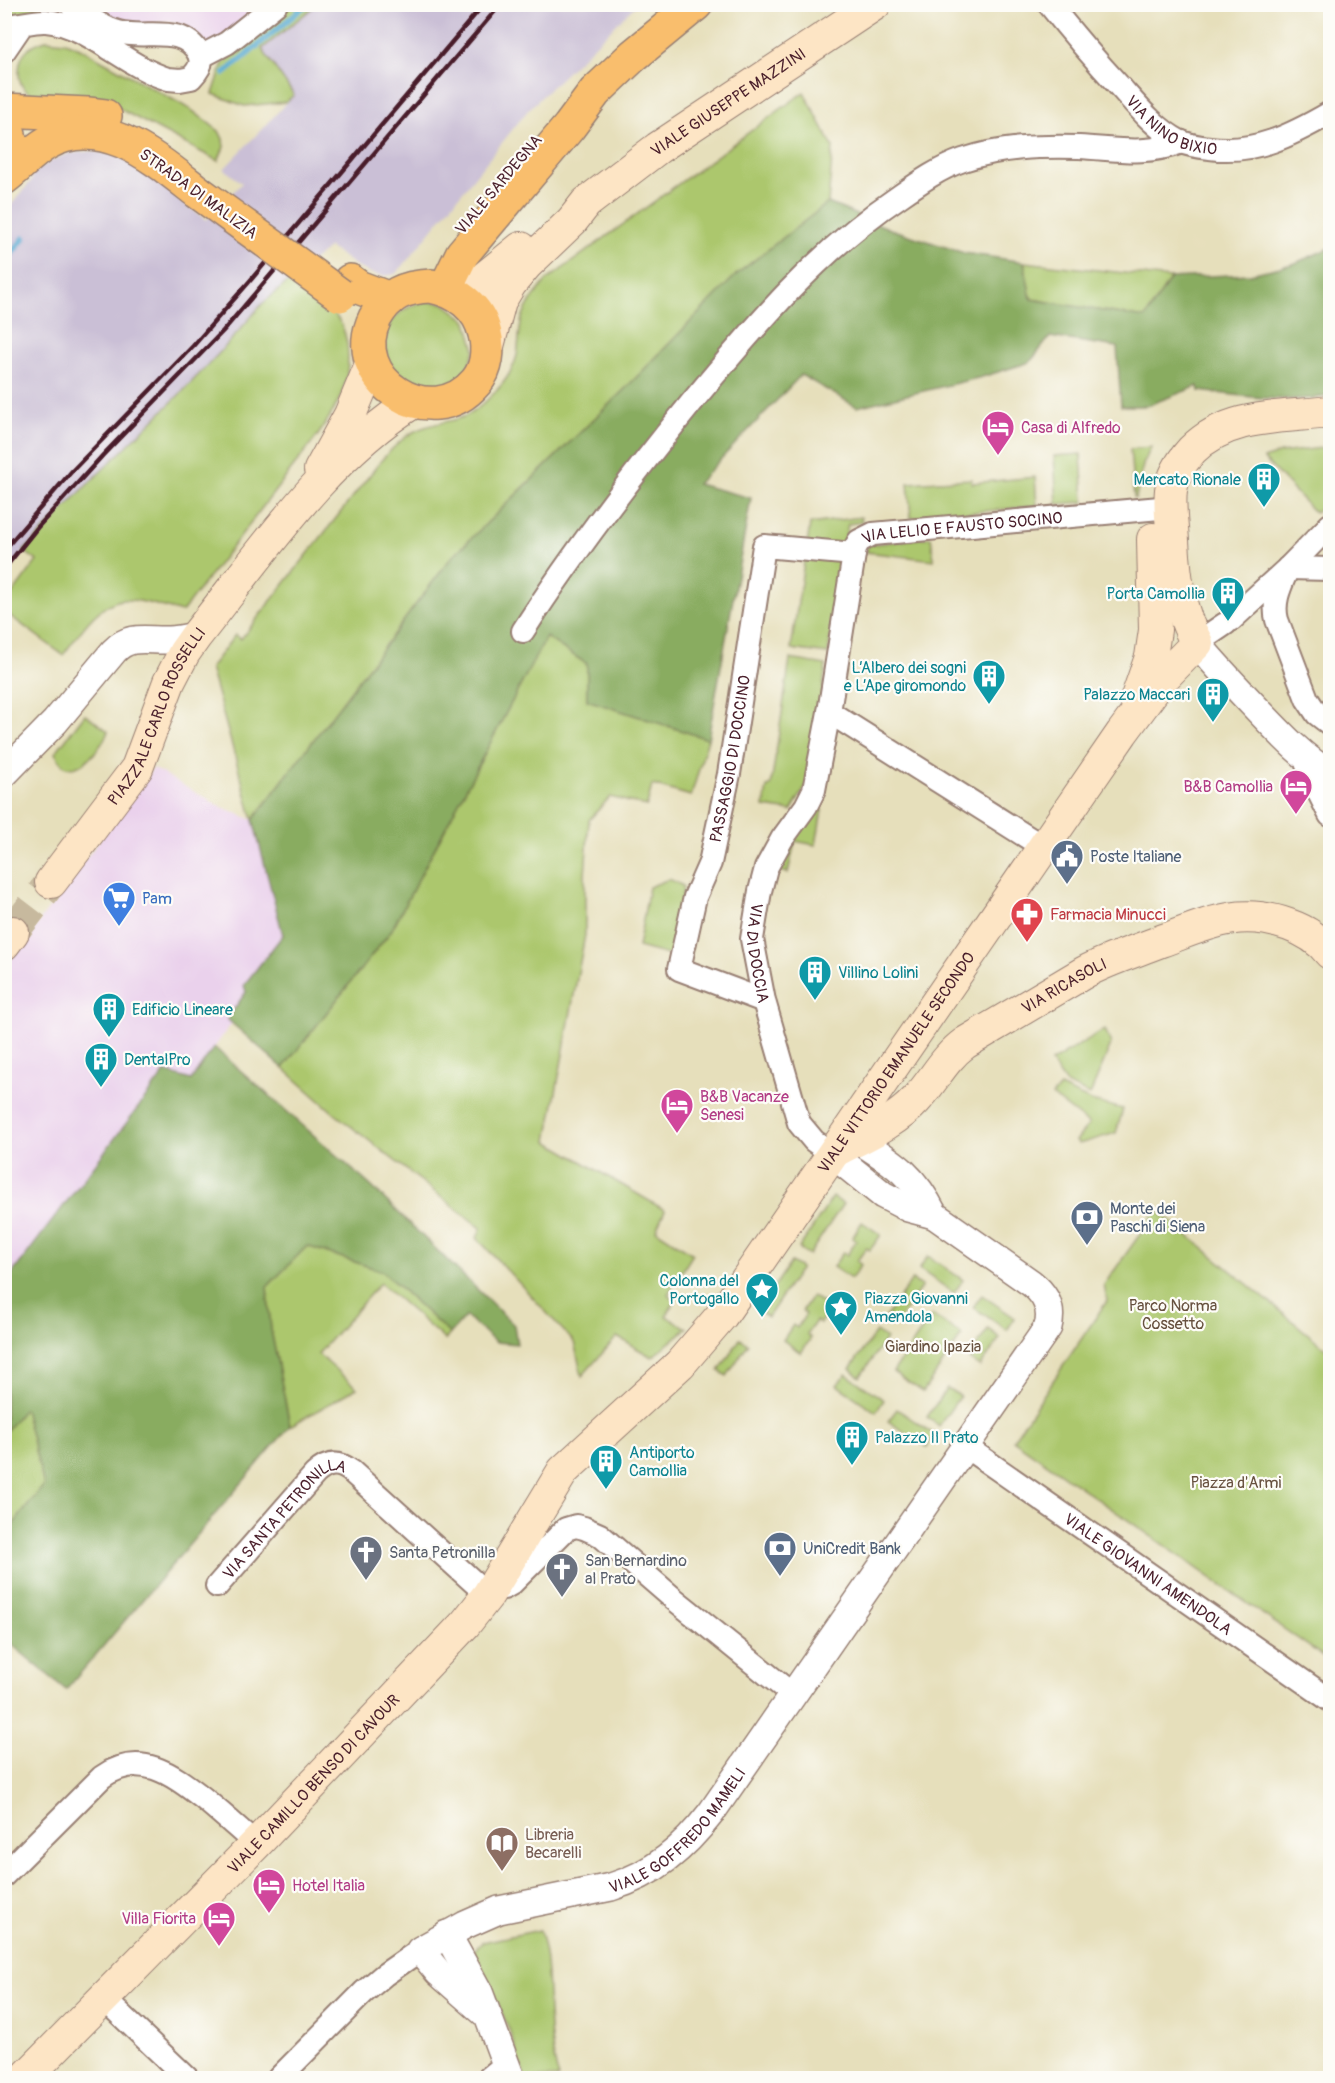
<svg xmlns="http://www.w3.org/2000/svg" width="1335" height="2083" viewBox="0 0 1335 2083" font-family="Pangolin,sans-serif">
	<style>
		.built { fill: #ead1ec }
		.industrial { fill: #cabfd6 }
		.green { fill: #acc76d; stroke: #7b734c; stroke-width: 1.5 }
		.forest { fill: #89ac60; stroke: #6a6646; stroke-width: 1.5 }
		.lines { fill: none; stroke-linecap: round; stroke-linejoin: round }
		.stream { stroke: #55a9d1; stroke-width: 6 }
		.secondary-tunnel { stroke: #c7b99e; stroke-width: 32; stroke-dasharray: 32 16; stroke-linecap: butt }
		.minor-casing { stroke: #987f73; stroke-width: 26 }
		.tertiary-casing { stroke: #987f73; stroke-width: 30 }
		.secondary-casing { stroke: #987f73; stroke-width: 34 }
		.primary-casing { stroke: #987f73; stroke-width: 36 }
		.minor { stroke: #fff; stroke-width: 22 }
		.tertiary { stroke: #fff; stroke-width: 27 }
		.secondary { stroke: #fde5c5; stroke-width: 32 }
		.primary { stroke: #f9be6d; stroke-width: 33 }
		.rail { stroke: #4a1f2b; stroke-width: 4.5 }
		.primary-bridge-casing { stroke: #987f73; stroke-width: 36; stroke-linecap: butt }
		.primary-bridge { stroke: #f9be6d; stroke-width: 33 }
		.labels { text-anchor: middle; stroke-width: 4.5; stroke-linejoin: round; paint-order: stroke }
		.street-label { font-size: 16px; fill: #4a1f2b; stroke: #fdfcf7 }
		.hotel-label { font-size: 16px; fill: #b23c85; stroke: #fdfcf7; text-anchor: start }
		.culture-label { font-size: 16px; fill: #0d838f; stroke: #fdfcf7; text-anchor: start }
		.service-label { font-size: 16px; fill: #4e5e75; stroke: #fdfcf7; text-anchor: start }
		.shop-label { font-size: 16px; fill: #366cbe; stroke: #fdfcf7; text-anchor: start }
		.health-label { font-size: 16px; fill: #be3a42; stroke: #fdfcf7; text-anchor: start }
		.park-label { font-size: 16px; fill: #67513f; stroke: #fdfcf7 }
		.worship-label { font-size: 16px; fill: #5b616d; stroke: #fdfcf7; text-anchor: start }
		.education-label { font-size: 16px; fill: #785e54; stroke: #fdfcf7; text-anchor: start }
	</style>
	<rect width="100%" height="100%" fill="#fdfcf7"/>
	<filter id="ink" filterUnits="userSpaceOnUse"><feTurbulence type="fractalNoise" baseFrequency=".0167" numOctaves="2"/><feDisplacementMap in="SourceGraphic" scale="12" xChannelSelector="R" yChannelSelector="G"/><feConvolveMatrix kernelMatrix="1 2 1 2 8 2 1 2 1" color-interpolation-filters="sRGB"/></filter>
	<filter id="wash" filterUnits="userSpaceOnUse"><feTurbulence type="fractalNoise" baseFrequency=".008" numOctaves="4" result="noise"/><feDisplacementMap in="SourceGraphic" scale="24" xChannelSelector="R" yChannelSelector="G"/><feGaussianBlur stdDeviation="1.35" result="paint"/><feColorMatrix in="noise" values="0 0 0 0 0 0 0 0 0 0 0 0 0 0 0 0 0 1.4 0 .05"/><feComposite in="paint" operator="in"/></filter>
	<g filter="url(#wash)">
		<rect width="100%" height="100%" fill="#e6dfbb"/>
		<g class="built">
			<path d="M97,5H292L223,63L181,25L168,21L144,25L117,21L105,16Z"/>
			<path d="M153,768L219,806L253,820L284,935L244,984L246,992L227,1018L232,1023L191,1080L165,1073L5,1283L4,969Z"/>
		</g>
		<path class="industrial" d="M316,5H636L529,109L403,266L395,274L384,276L373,274L359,268L329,247L262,304L224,348L183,391L88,484L24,551L5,578V207L12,204L32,180V174L51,161L70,153L94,151L117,155L141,168L206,220L242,183L224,169L294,95L261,49Z"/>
		<g class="green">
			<path d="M5,5H58L63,8L62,10L45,9L12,17H5Z"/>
			<path d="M292,5H316L262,49L294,95L286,102L244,106L213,94L223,63Z"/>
			<path d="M46,40L65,42L78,47L190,109L219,131L223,139L224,147L218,161L97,97C71,93 10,113 20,63C23,49 33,44 46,40Z"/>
			<path d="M804,92L833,147L828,203L738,273L628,386L451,558L253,820L210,668L235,635L241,639L384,457C396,445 408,432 425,427C456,417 464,424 490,397C502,386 513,371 517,355C519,343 519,330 522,318C527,304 538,291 547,280Z"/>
			<path d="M1024,262L1171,278L1145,318L1031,299Z"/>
			<path d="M289,281L334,314C342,322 345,332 347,343C352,382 339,404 318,435L182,612C166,608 137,598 121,600C96,605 78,636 63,655L5,612V604L37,561L24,551L88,484L183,391L224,348L262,304Z"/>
			<path d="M427,301L443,303L467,321L475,350L463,379L420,392L387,365C387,356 383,344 385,336C389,315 409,305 427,301Z"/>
			<path d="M1151,447L1143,465L1136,498H1134L1130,449Z"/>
			<path d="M1330,447V501L1315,513L1264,459L1280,453Z"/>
			<path d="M1081,454L1084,502L1057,504L1054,456Z"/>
			<path d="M1035,477L1037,506L911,518L908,483L971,479L972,483Z"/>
			<path d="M861,517L862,522L848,524L844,547L807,545L810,524Z"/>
			<path d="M931,537L934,560L866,552L868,545Z"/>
			<path d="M805,555L842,558L828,654L791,649Z"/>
			<path d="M546,637L587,664V700L708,739L691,796L652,785L647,806L610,797L589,820L585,875V935L547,1141L665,1210L656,1230L693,1254L668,1294L676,1300L666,1316L687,1328L652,1357L617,1337L582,1376L574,1342L477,1238L481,1228L335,1114L283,1068L391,931Z"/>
			<path d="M790,659L826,665L809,782L791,811L764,807L767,787L771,786Z"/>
			<path d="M85,714L108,731C104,744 80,777 63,765C60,762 57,756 55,753Z"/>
			<path d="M813,809L822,810L816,845L795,841L788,873L774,869Z"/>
			<path d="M669,879L683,886L678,953L675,957L638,947L649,887Z"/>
			<path d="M1105,1029L1111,1044L1090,1095L1066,1084L1051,1062Z"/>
			<path d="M1060,1087L1091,1101L1123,1109L1116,1133L1079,1144L1076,1141L1089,1124L1052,1096Z"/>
			<path d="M833,1197L843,1204L809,1255L799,1248Z"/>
			<path d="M1157,1210L1330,1352V1661L1013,1440L1107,1301L1104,1285Z"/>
			<path d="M862,1222L881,1235L870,1250L866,1248L857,1261L861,1265L851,1279L833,1267L843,1252L847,1255L856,1241L852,1238Z"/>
			<path d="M307,1246L382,1271L450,1334L445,1340L380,1283L318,1354L357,1388L290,1426L271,1330L267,1287Z"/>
			<path d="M928,1256L963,1280L954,1293L919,1269Z"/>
			<path d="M791,1262L801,1268L768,1317L758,1310Z"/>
			<path d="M912,1280L922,1286L896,1324L886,1317Z"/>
			<path d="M982,1295L1015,1318L1007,1330L973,1307Z"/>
			<path d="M812,1296L831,1308L820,1323L816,1321L807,1334L811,1338L801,1353L783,1340L793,1325L797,1328L806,1314L802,1311Z"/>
			<path d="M932,1315L962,1335L923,1392L893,1372Z"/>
			<path d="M988,1329L1000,1338L980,1367L968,1358Z"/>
			<path d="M876,1332L886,1339L860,1377L850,1369Z"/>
			<path d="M740,1339L748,1344L727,1376L719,1371Z"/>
			<path d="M846,1374L884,1400L876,1412L837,1385Z"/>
			<path d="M947,1388L960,1396L939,1426L927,1417Z"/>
			<path d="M24,1408L44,1485L5,1535V1432Z"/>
			<path d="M897,1409L935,1435L927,1447L888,1421Z"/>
			<path d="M540,1930C542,1940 545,1951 546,1962C550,2002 547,2040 559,2078H525L509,2029L474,1950L483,1942Z"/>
		</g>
		<g class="forest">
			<path d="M828,203L890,229L964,253L1024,262L1031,299L1145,318L1171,278L1250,274L1293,264L1330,248V396C1287,403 1242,396 1199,391L1198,386L1146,406H1121L1117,347L1050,337L1030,362L982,377L857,407L801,375L697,484L751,498L708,739L587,700V664L546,637L391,931L283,1068L227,1019L246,992L244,985L283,935L253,820L451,558L628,386L738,273Z"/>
			<path d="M214,1047L371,1186L514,1325L517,1344L495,1342L466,1316L450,1334L382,1271L307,1246L267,1287L271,1330L290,1426L66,1690L5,1639V1535L44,1485L24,1409L5,1432V1283L165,1072L191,1080Z"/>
		</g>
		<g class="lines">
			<g class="stream">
				<path d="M225,73L307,4"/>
				<path d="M4,263L24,238"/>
			</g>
		</g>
	</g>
	<g filter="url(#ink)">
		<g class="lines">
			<path class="secondary-tunnel" d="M13,932L51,882"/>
			<defs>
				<g id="minor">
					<path id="s1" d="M1049,4C1072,33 1096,61 1121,88C1138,107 1156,129 1179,141C1188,145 1200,147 1210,148C1255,154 1292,135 1330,113"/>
					<path d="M4,26C18,26 34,20 46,21C87,24 128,68 168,79L180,80L191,78C198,71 204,63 199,54C183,23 144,40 118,32C101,27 85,15 70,4"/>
					<path d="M4,51L21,26"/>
					<path d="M200,57L227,43L276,4"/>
					<path d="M1288,568C1281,585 1272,601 1277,620L1307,699L1317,714L1330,724"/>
					<path d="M1288,568L1330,569"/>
					<path d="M1231,620L1288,568L1330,525"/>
					<path d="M523,631C574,551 632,476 692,402C755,326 818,251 900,196C920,182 940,168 963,160C1001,147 1039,146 1079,147C1118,149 1144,156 1182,142"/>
					<path d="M1197,643L1225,624"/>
					<path id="s2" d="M829,712L814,790L806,806L782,839L766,868L760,891L752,939L764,1001L799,1123L814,1141L831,1153"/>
					<path d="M1304,756L1311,777L1330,815"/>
					<path id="s3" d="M1043,847L829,712L855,548L859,541L873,534L1171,507"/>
					<path id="s4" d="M764,1001L679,969L695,897L710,863L729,774L764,546L854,554"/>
					<path id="s5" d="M966,1447L1330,1700"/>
					<path id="s6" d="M217,1586L315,1474C327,1463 338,1461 351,1471L488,1595"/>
					<path d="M494,1586L504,1588L511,1584L566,1529L576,1526L584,1528L600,1535L674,1599L793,1695"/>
					<path d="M4,1875L102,1777C140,1750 172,1774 203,1798C221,1813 239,1829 256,1844"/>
					<path d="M104,1999L187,2078"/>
					<path d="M4,2071H5"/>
					<path d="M279,2078L364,1992L384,1975L420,1950"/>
					<path d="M489,2078L506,2064"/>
				</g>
				<g id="tertiary">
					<path d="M1197,643C1216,666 1236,687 1257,709C1280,733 1302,757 1330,774"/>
					<path d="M4,774L55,722L114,651C130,634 147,641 168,640C178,640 187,638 196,636"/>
					<path d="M846,1132C887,1159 911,1169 934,1215"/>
					<path d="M447,1934L479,1992L511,2078"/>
					<path id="s7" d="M488,2016L438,1972L420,1950L465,1925L499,1910L611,1887C654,1874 684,1848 711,1813L1048,1327C1053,1308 1045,1294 1031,1283L934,1215L908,1208L883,1195L831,1153"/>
				</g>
				<g id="secondary">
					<path d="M461,297L521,248"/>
					<path id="s8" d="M488,346L500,301L511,283L526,265L572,221L586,203L658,148L875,4"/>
					<path d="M320,470L350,415L372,362"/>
					<path d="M1136,700L1151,657L1155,630L1153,539"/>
					<path id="s9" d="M51,882L137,768L169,682L184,653L196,636C261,554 325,457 415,401"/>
					<path d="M4,944L13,932"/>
					<path id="s10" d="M837,1150C864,1136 896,1122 916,1100C933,1082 944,1058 965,1043L1085,972C1109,959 1136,951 1161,941C1208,924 1239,907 1289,925C1306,931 1319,939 1330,953"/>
					<path id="s11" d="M25,2078L256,1844L465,1624L488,1595L563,1471L680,1364L722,1315L1122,733L1162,679L1197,643C1179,612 1175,576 1173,541C1172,524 1169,507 1171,490C1173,475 1182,461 1192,450C1229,413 1282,418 1330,412"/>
				</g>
				<g id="primary">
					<path d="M4,110L88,114L105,116"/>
					<path d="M4,122C13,137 12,157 4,172"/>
					<path d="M4,178C19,167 31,152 47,143C102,111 158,161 198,192"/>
					<path d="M350,281L358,287L390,299"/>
					<path d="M431,286C457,291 479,307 485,334C489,350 487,369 476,382C431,435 345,380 375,318C388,294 404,287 431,286Z"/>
					<path d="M445,289L462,254L569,127L595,92L633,56L696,4"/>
				</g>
			</defs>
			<use href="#minor" class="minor-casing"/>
			<use href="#tertiary" class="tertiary-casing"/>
			<use href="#secondary" class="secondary-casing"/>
			<use href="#primary" class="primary-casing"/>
			<use href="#minor" class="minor"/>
			<use href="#tertiary" class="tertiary"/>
			<use href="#secondary" class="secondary"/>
			<use href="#primary" class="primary"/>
			<g class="rail">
				<path d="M4,550L72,471L193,346L249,282L484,4"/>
				<path d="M4,569L37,528L103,455L223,331L501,4"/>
			</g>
			<defs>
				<path id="primary-bridge" d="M198,192L340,295"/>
			</defs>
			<use href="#primary-bridge" class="primary-bridge-casing"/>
			<use href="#primary-bridge" class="primary-bridge"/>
		</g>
	</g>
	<defs>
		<symbol id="hotel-pin" viewBox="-11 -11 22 30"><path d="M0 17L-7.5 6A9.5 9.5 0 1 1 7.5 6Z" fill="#d1479c" stroke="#fdfcf7"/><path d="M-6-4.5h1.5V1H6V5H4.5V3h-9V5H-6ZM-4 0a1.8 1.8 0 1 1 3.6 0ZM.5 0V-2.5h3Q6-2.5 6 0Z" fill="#fff"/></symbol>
		<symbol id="building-pin" viewBox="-11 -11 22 30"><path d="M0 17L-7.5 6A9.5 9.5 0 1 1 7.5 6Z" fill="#0f9aa8" stroke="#fdfcf7"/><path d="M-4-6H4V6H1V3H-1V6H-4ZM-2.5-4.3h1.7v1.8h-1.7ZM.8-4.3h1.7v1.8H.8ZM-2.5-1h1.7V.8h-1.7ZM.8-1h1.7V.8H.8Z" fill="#fff"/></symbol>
		<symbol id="civic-pin" viewBox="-11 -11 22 30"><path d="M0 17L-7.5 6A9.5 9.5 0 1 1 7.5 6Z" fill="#5c6f8a" stroke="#fdfcf7"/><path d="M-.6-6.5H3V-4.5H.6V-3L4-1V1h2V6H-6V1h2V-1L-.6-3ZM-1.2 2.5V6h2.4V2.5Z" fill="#fff"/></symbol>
		<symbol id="supermarket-pin" viewBox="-11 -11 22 30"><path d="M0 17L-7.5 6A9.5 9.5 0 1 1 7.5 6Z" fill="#3f7fe0" stroke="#fdfcf7"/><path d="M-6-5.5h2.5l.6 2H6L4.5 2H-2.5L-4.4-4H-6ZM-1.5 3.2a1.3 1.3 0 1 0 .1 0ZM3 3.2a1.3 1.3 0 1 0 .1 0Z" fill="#fff"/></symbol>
		<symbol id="pharmacy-pin" viewBox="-11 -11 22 30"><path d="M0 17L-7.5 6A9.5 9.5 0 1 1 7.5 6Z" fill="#e0444e" stroke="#fdfcf7"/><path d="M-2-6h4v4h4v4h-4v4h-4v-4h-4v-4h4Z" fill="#fff"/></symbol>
		<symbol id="bank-pin" viewBox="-11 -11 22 30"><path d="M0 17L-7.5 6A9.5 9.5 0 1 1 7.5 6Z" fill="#5c6f8a" stroke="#fdfcf7"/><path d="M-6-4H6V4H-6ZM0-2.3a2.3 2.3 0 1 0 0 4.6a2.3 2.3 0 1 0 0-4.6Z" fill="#fff"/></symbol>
		<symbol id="sight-pin" viewBox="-11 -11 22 30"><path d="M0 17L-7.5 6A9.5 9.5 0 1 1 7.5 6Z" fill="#0f9aa8" stroke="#fdfcf7"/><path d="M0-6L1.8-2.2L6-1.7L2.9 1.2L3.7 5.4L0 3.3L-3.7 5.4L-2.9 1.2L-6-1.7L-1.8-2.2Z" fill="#fff"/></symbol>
		<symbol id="church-pin" viewBox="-11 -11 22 30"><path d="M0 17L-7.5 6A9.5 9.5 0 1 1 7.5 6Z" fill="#6b7280" stroke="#fdfcf7"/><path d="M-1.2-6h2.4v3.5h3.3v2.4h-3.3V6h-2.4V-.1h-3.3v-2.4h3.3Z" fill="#fff"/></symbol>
		<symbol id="library-pin" viewBox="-11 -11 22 30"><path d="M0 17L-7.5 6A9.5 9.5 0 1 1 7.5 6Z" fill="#8d6e63" stroke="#fdfcf7"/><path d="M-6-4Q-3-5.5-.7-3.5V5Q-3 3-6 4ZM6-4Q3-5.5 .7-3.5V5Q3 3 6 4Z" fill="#fff"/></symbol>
	</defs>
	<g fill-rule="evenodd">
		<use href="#hotel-pin" x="979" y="408" width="38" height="52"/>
		<use href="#building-pin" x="1245" y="460" width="38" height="52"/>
		<use href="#building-pin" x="1209" y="574" width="38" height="52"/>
		<use href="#building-pin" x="970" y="657" width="38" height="52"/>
		<use href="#building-pin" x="1194" y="675" width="38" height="52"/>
		<use href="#hotel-pin" x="1277" y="767" width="38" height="52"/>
		<use href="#civic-pin" x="1048" y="837" width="38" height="52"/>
		<use href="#supermarket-pin" x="100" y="879" width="38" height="52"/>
		<use href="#pharmacy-pin" x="1008" y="895" width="38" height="52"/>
		<use href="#building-pin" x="796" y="953" width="38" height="52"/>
		<use href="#building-pin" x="90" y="990" width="38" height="52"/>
		<use href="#building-pin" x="82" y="1040" width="38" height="52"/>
		<use href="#hotel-pin" x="658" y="1086" width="38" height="52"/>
		<use href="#bank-pin" x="1068" y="1198" width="38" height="52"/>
		<use href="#sight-pin" x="743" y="1270" width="38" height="52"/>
		<use href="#sight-pin" x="822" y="1288" width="38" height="52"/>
		<use href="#building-pin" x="833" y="1418" width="38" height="52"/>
		<use href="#building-pin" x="587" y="1442" width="38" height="52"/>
		<use href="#bank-pin" x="761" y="1529" width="38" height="52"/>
		<use href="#church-pin" x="347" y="1533" width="38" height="52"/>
		<use href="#church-pin" x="543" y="1550" width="38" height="52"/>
		<use href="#library-pin" x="483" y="1824" width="38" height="52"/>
		<use href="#hotel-pin" x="250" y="1866" width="38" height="52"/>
		<use href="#hotel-pin" x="200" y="1899" width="38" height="52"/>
	</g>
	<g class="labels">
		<g class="street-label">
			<text dy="6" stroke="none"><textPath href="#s8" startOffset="352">VIALE GIUSEPPE MAZZINI</textPath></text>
			<text dy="6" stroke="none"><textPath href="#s1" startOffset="176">VIA NINO BIXIO</textPath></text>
			<text transform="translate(498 184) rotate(-50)" y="6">VIALE SARDEGNA</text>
			<text transform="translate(199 193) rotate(36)" y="6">STRADA DI MALIZIA</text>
			<text dy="6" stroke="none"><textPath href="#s3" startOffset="532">VIA LELIO E FAUSTO SOCINO</textPath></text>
			<text dy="6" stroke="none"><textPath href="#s9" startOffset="198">PIAZZALE CARLO ROSSELLI</textPath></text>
			<text dy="6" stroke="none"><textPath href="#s4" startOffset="308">PASSAGGIO DI DOCCINO</textPath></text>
			<text dy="6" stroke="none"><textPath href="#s2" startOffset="258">VIA DI DOCCIA</textPath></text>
			<text dy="6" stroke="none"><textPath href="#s10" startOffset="284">VIA RICASOLI</textPath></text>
			<text dy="6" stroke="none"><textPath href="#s11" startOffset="1344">VIALE VITTORIO EMANUELE SECONDO</textPath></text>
			<text dy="6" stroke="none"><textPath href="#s6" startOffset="98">VIA SANTA PETRONILLA</textPath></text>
			<text dy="6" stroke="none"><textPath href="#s5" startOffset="222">VIALE GIOVANNI AMENDOLA</textPath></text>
			<text dy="6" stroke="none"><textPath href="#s11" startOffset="412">VIALE CAMILLO BENSO DI CAVOUR</textPath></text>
			<text dy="6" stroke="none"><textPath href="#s7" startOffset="387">VIALE GOFFREDO MAMELI</textPath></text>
		</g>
		<g class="hotel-label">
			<text x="1021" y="433">Casa di Alfredo</text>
			<text x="1273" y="792" text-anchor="end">B&amp;B Camollia</text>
			<text x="700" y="1102">B&amp;B Vacanze<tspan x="700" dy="18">Senesi</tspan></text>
			<text x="292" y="1891">Hotel Italia</text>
			<text x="196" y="1924" text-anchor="end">Villa Fiorita</text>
		</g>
		<g class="culture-label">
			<text x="1241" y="485" text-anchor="end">Mercato Rionale</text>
			<text x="1205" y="599" text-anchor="end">Porta Camollia</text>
			<text x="966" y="673" text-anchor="end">L’Albero dei sogni<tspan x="966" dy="18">e L’Ape giromondo</tspan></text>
			<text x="1190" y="700" text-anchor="end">Palazzo Maccari</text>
			<text x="838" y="978">Villino Lolini</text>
			<text x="132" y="1015">Edificio Lineare</text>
			<text x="124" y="1065">DentalPro</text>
			<text x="739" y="1286" text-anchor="end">Colonna del<tspan x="739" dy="18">Portogallo</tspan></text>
			<text x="864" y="1304">Piazza Giovanni<tspan x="864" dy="18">Amendola</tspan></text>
			<text x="875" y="1443">Palazzo Il Prato</text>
			<text x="629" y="1458">Antiporto<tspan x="629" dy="18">Camollia</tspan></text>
		</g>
		<g class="service-label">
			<text x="1090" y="862">Poste Italiane</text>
			<text x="1110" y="1214">Monte dei<tspan x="1110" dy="18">Paschi di Siena</tspan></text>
			<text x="803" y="1554">UniCredit Bank</text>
		</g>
		<g class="shop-label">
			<text x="142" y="904">Pam</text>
		</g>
		<g class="health-label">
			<text x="1050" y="920">Farmacia Minucci</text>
		</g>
		<g class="park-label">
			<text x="1173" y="1311">Parco Norma<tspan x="1173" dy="18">Cossetto</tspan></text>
			<text x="933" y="1352">Giardino Ipazia</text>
			<text x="1236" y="1488">Piazza d'Armi</text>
		</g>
		<g class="worship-label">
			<text x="389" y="1558">Santa Petronilla</text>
			<text x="585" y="1566">San Bernardino<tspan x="585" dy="18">al Prato</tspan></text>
		</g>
		<g class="education-label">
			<text x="525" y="1840">Libreria<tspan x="525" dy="18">Becarelli</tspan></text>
		</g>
	</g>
	<rect width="1335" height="2083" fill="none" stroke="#fdfcf7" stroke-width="24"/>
</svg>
